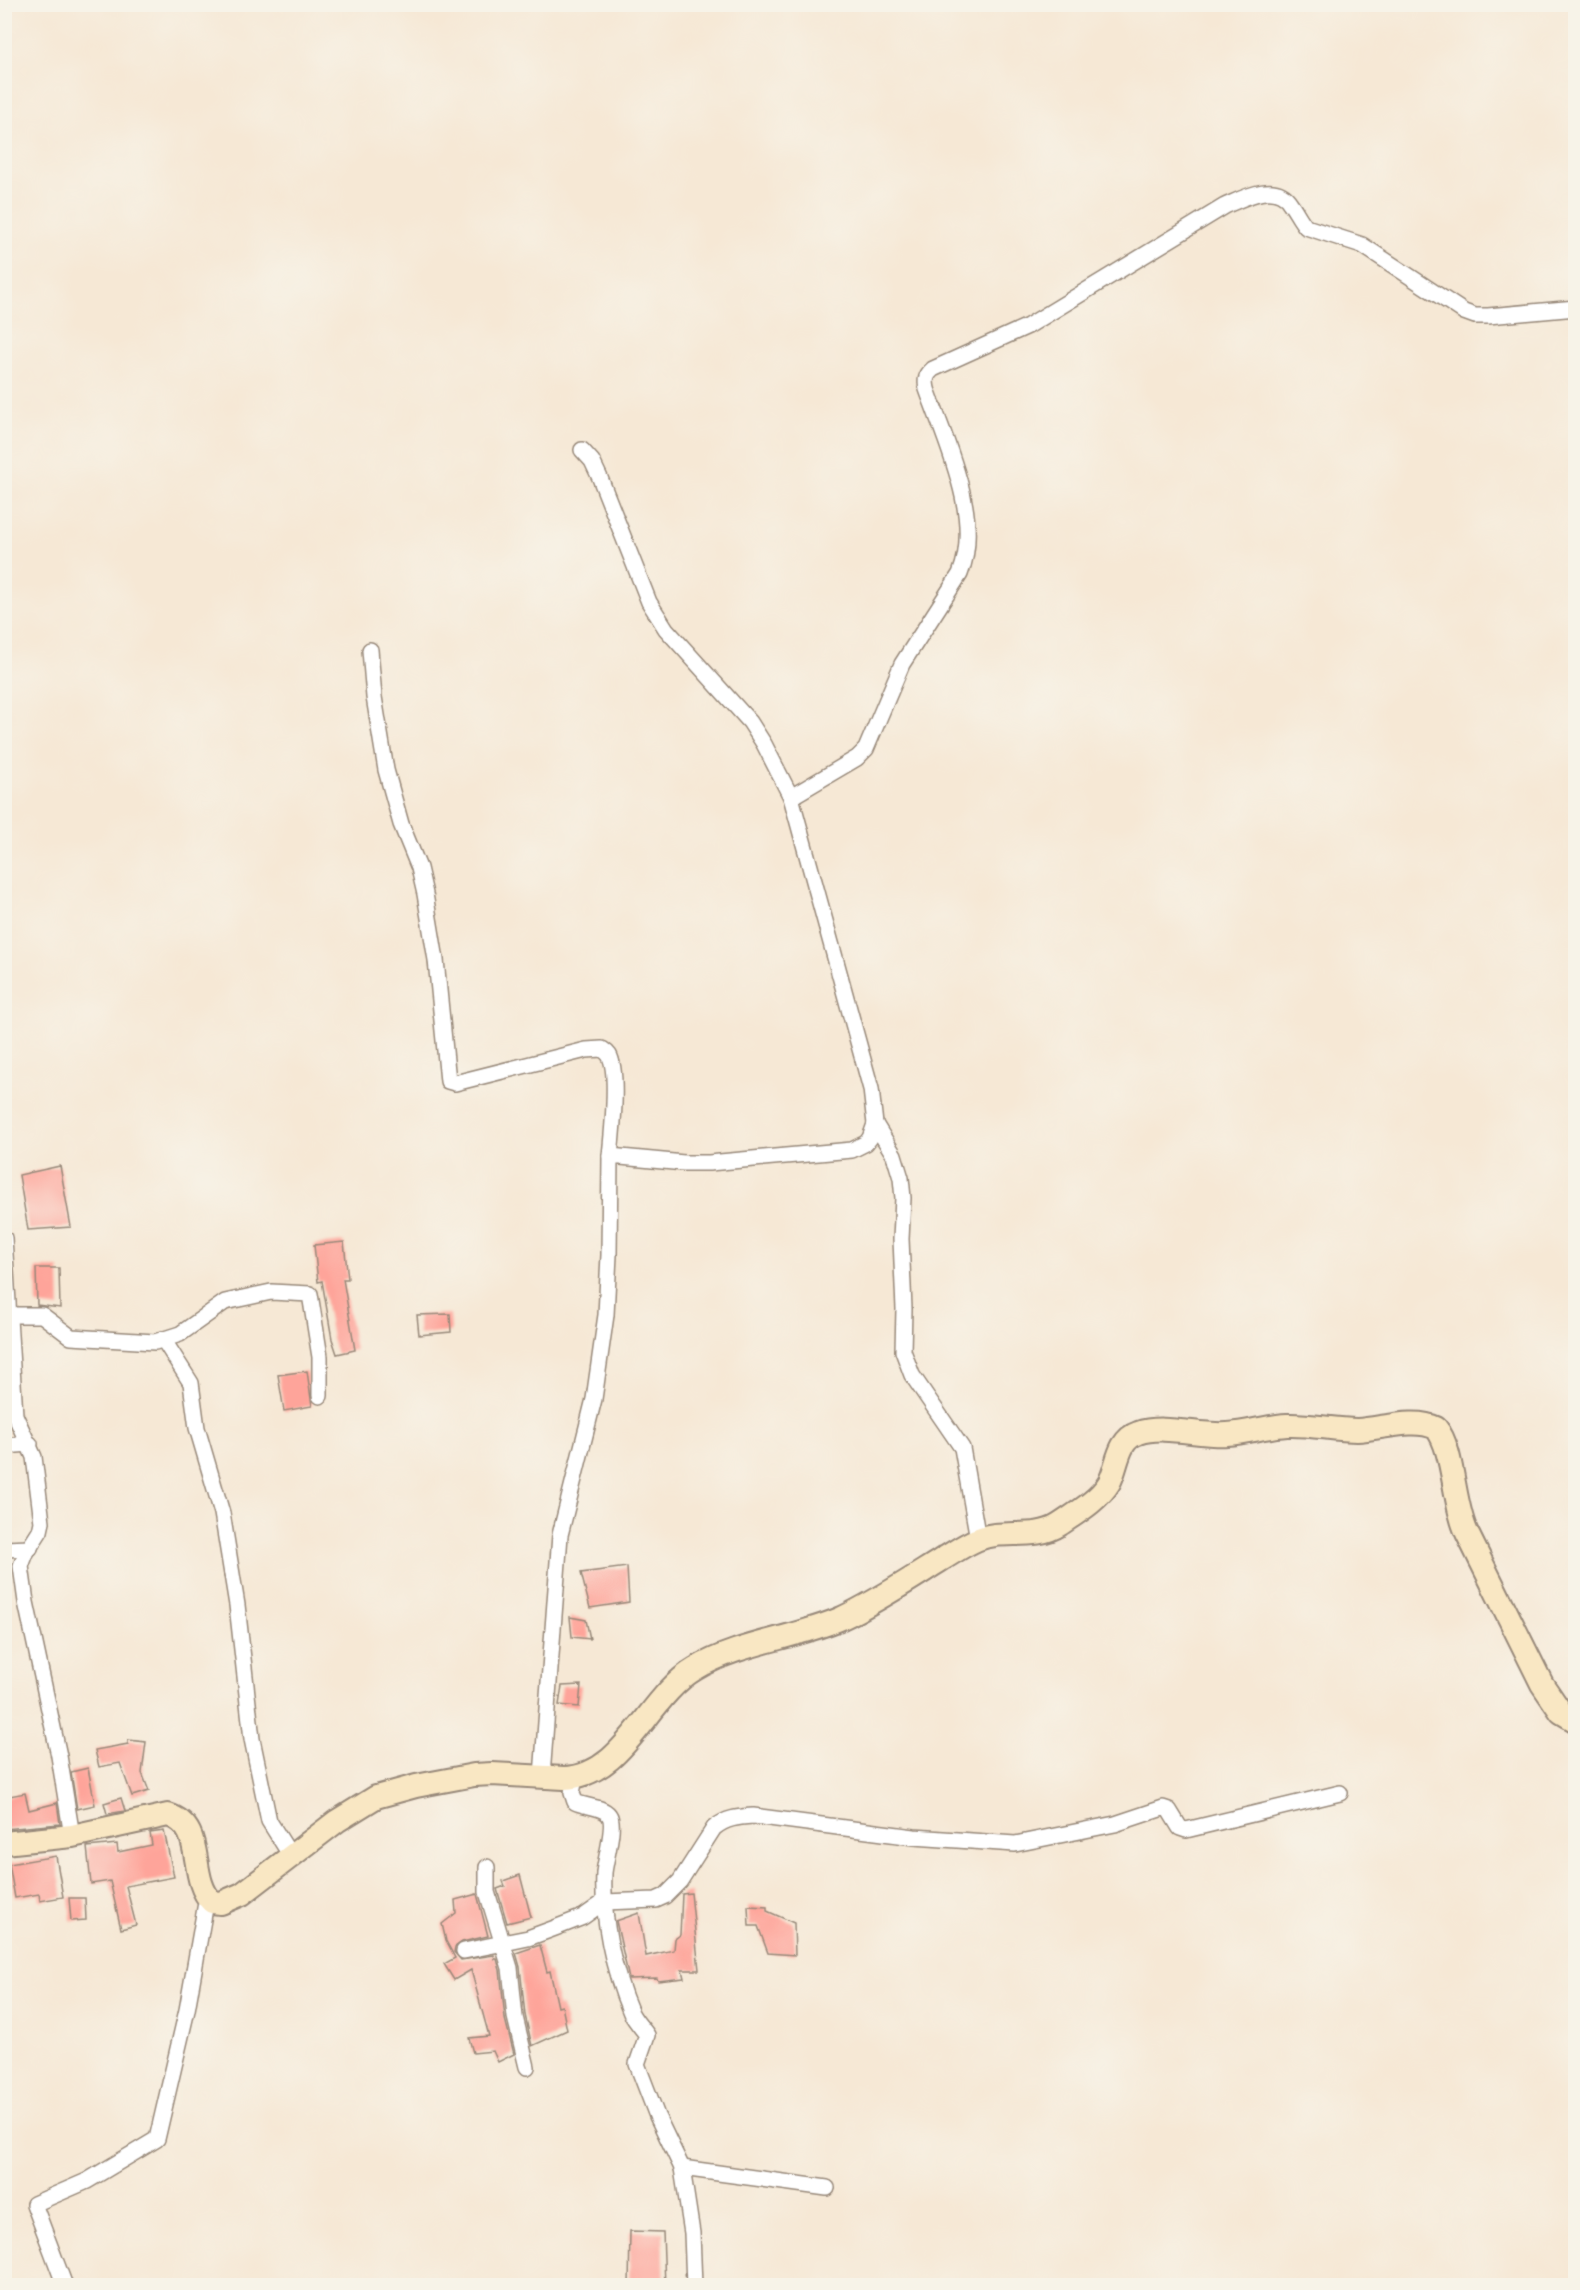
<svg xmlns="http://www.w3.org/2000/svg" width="1580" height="2290" viewBox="0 0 1580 2290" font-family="Cardo,serif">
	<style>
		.building { fill: #fea49a }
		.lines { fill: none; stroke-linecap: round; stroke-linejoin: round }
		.street-casing { stroke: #98897a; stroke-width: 18 }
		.secondary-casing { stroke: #98897a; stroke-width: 26 }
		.street { stroke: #fff; stroke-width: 15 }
		.secondary { stroke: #f9e7c3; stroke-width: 22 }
	</style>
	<rect width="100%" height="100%" fill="#f7f3e8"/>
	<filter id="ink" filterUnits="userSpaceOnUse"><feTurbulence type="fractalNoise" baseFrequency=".0167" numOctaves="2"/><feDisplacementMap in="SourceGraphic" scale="12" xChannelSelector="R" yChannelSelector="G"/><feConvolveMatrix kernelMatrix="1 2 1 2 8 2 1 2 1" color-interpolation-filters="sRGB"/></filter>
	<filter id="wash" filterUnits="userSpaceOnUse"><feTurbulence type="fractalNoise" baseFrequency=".008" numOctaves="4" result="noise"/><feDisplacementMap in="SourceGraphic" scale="24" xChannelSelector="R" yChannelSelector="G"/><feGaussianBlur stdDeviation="1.35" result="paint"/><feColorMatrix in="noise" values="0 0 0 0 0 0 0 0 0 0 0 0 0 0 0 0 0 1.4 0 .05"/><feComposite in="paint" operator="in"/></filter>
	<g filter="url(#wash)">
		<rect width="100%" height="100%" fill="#f6e8d5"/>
		<g id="blocks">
			<g class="building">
				<path d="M60,1166L71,1227L28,1230L19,1175Z"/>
				<path d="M344,1242L348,1279H343L355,1350L337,1354L332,1339L322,1281L318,1282L314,1245Z"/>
				<path d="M36,1268H59L60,1308L37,1305Z"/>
				<path d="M450,1314L451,1332L419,1335L417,1315Z"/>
				<path d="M307,1371L312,1406L284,1411L278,1375Z"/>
				<path d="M627,1567L629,1602L590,1608L581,1573Z"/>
				<path d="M570,1617L586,1620L590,1639L572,1637Z"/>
				<path d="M581,1685L579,1707L559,1705L562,1686Z"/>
				<path d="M128,1740L146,1742L142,1773L149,1791L132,1796L120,1763L99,1767L95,1750L128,1744Z"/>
				<path d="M88,1768L95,1805L77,1809L71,1772Z"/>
				<path d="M25,1793L29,1810L57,1803L60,1824L4,1829V1797Z"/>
				<path d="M121,1798L125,1811L107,1814L104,1803Z"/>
				<path d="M164,1831L174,1877L126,1886L136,1925L121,1929L110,1881L91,1884L87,1847L117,1844L118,1852L152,1845L150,1833Z"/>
				<path d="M56,1856L63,1897L40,1901L39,1894L15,1898L9,1864Z"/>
				<path d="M520,1875L531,1917L507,1923L497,1889L505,1886L503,1881Z"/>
				<path d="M691,1893L699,1970H682L684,1978L658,1981L657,1978L629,1979L616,1921L639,1913L646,1956L674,1950L675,1939L680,1935L682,1894Z"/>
				<path d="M477,1894L488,1936L462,1942L455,1947L454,1952L461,1960L494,1955L495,1959H497L500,1970L505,2019L514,2054L498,2062L493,2051L473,2053L469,2038L489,2036L471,1970L454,1980L444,1964L455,1958L446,1941L442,1924L456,1913L455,1900Z"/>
				<path d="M69,1898H85L86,1920L71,1921Z"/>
				<path d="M748,1906L767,1907V1911L794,1923L795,1955L768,1953L758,1926H749Z"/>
				<path d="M540,1945L547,1972L550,1971L558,2007L562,2006L567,2030L532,2046L525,2015L520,1967L516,1953Z"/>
				<path d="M630,2231L663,2232L665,2286H629Z"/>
			</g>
		</g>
	</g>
	<g filter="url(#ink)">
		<use href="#blocks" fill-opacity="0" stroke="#98897a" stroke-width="1.5"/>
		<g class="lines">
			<defs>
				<g id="street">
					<path d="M582,450L592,461L600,478L649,602L666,629L750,722L764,744L791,797"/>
					<path d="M370,650L374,697L386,770L401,824L419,868L425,894L436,960L448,1081L455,1083L586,1050L602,1049C605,1051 607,1052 609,1055C619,1071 612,1136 610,1156"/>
					<path d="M875,1124L894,1155L901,1178L903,1198L901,1239L904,1309L903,1351L912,1375L962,1448L978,1539"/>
					<path d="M4,1238L15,1415L34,1457L42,1522L40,1531L26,1553L21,1566L26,1602L59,1756L72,1836"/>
					<path d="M10,1315H42L71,1337L155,1342L180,1334L225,1302L271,1292L310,1294L320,1357V1396"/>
					<path d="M163,1339L191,1383L197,1428L222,1513L237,1605L252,1739L269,1821L291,1856"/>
					<path d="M4,1446L30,1444"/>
					<path d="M4,1549L30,1548"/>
					<path d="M542,1776L560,1535L594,1399L606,1315L609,1255L610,1156L684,1163H709L852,1150L866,1143L870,1138L875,1124L871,1089L791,797L857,758L866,749L902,664L960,574C983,518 946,443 927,389C925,380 926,375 933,369L1028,326L1225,206C1243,198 1276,180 1290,203C1296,211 1299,219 1306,227L1362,245L1464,312L1475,316H1488L1576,308"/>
					<path d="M575,1778L572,1793L575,1802C585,1807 602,1806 609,1815C616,1824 605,1861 604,1873C602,1919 613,1971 631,2013C635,2021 642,2028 647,2035L637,2064L657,2116L682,2168L692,2233L694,2286"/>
					<path d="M487,1867V1892L510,1968L515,2017L527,2067"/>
					<path d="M464,1951L528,1938L555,1928L583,1917L604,1902L656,1900L665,1896L680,1881L714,1828C726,1818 738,1817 753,1816L914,1837L1015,1844L1115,1824L1163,1808L1169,1810L1180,1828L1186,1830L1340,1793"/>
					<path d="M682,2168L827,2188"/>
					<path d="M65,2286L34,2204L87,2181L157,2139L187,2010L207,1897"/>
				</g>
				<path id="secondary" d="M4,1843L72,1836L168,1815C207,1827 187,1877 212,1902L221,1903L242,1894L337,1821L376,1797L416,1786L474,1775L492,1774L564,1778C625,1776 647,1697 695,1669C740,1642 794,1639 842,1618C876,1602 909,1580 941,1560C953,1553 964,1545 976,1540C1002,1528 1034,1541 1059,1525C1075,1514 1099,1500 1109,1483C1118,1467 1117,1440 1138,1433C1163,1424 1200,1436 1227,1434C1247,1433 1267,1426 1287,1425C1310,1424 1334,1430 1357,1430C1381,1429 1414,1417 1436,1428C1454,1449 1453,1504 1467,1533L1542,1684L1561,1712L1576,1721"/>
			</defs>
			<use href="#street" class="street-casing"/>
			<use href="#secondary" class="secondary-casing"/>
			<use href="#street" class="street"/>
			<use href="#secondary" class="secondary"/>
		</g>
	</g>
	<rect width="1580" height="2290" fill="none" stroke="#f7f3e8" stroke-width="24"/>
</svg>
